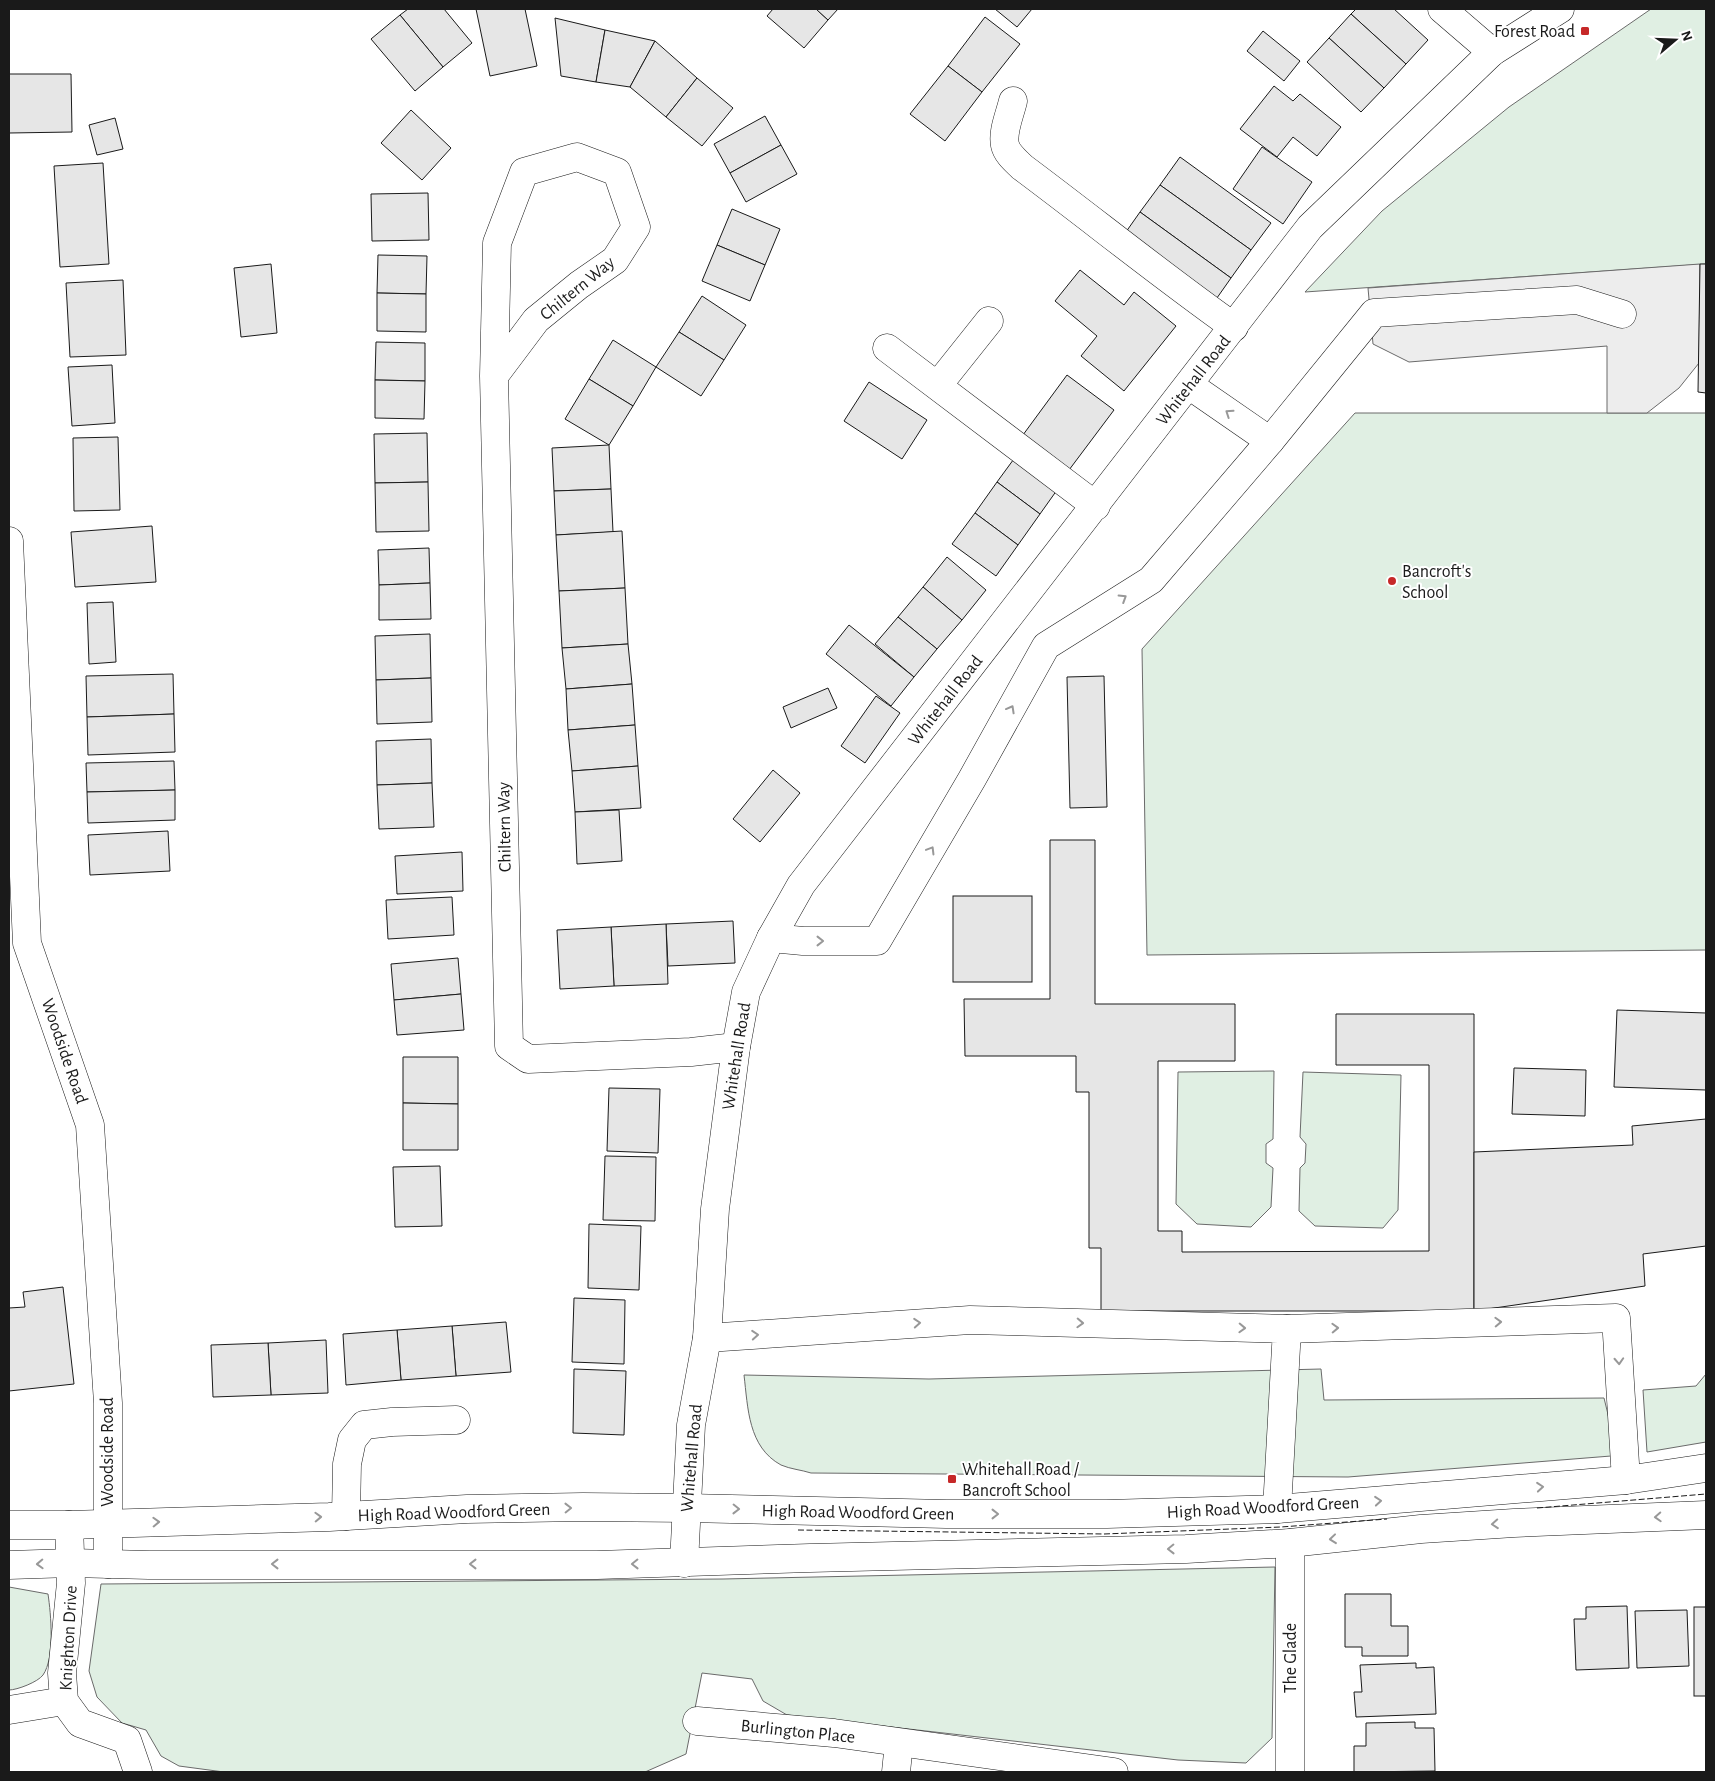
<svg xmlns="http://www.w3.org/2000/svg" width="1715" height="1781" viewBox="0 0 1715 1781" font-family="'Alegreya Sans',sans-serif">
	<style>
		.green { fill: #e0efe3; stroke: #6a6a6a }
		.parking { fill: #ededed; stroke: #6a6a6a }
		.building { fill: #e6e6e6; stroke: #1a1a1a }
		.lines { fill: none; stroke-linecap: round; stroke-linejoin: round }
		.minor-casing { stroke: #1a1a1a; stroke-width: 29 }
		.major-casing { stroke: #1a1a1a; stroke-width: 29 }
		.minor { stroke: #fff; stroke-width: 28 }
		.major { stroke: #fff; stroke-width: 28 }
		.fence { stroke: #1a1a1a; stroke-width: 1; stroke-dasharray: 6 2.5; stroke-linecap: butt }
		.oneway { stroke: #989898 }
		.poi-dot { fill: #c62828; stroke: #fff; stroke-width: 2 }
		.labels { text-anchor: middle; stroke-width: 4; stroke-linejoin: round; paint-order: stroke }
		.poi-label { font-size: 18px; fill: #1a1a1a; stroke: #fff; text-anchor: start }
		.street-label { font-size: 18px; fill: #1a1a1a; stroke: #fff }
	</style>
	<rect width="100%" height="100%" fill="#fff"/>
	<g class="green">
		<path d="M1651,9H1706V264L1305,292L1382,211L1509,107Z"/>
		<path d="M1355,413H1706V950L1147,955L1142,649Z"/>
		<path d="M1274,1071L1273,1139L1266,1144V1163L1273,1168L1271,1207L1251,1227L1197,1224L1176,1204L1178,1072Z"/>
		<path d="M1303,1072L1401,1075L1398,1210L1383,1228L1315,1226L1299,1211L1300,1168L1305,1163L1306,1144L1300,1137Z"/>
		<path d="M1321,1369L1324,1400L1604,1398L1614,1439L1611,1456L1348,1477L811,1473C802,1470 790,1469 781,1465C748,1447 748,1408 744,1375L929,1379Z"/>
		<path d="M1706,1374V1442L1647,1452L1643,1390L1696,1386Z"/>
		<path d="M1275,1567L1272,1738L1246,1763L1178,1760L787,1715L763,1701L752,1679L702,1673L686,1754L645,1772H224L179,1766L161,1756L146,1730L122,1723L97,1697L89,1671L101,1584L723,1579Z"/>
		<path d="M9,1587L48,1594C51,1614 55,1658 43,1675C38,1682 17,1690 9,1690Z"/>
	</g>
	<path class="parking" d="M1700,264L1699,363L1679,388L1647,413H1607V346L1409,362L1373,344L1368,288Z"/>
	<g class="building">
		<path d="M408,9H444L472,43L443,67L400,15Z"/>
		<path d="M476,9H525L537,66L490,76Z"/>
		<path d="M773,9H816L828,20L804,48L767,16Z"/>
		<path d="M816,9H838L828,20Z"/>
		<path d="M995,9H1032L1017,27Z"/>
		<path d="M1356,9H1394L1428,40L1406,64L1351,14Z"/>
		<path d="M1351,14L1406,64L1384,88L1329,38Z"/>
		<path d="M400,15L443,67L415,91L371,39Z"/>
		<path d="M985,17L1020,44L982,92L948,66Z"/>
		<path d="M555,18L605,30L596,82L561,76Z"/>
		<path d="M605,30L655,41L630,87L596,82Z"/>
		<path d="M1263,31L1300,61L1284,81L1247,51Z"/>
		<path d="M1329,38L1384,88L1361,112L1307,62Z"/>
		<path d="M655,41L697,78L666,117L630,87Z"/>
		<path d="M948,66L982,92L945,141L910,114Z"/>
		<path d="M9,74H71L72,132L9,133Z"/>
		<path d="M697,78L733,108L702,146L666,117Z"/>
		<path d="M1274,86L1293,101L1300,94L1341,127L1317,156L1293,137L1277,157L1240,129Z"/>
		<path d="M411,110L451,148L422,180L381,143Z"/>
		<path d="M765,116L781,145L730,173L714,144Z"/>
		<path d="M115,118L123,149L97,155L89,125Z"/>
		<path d="M781,145L797,174L746,202L730,173Z"/>
		<path d="M1262,147L1312,182L1283,224L1233,189Z"/>
		<path d="M1180,157L1271,223L1251,250L1160,185Z"/>
		<path d="M103,163L109,264L60,267L54,166Z"/>
		<path d="M1160,185L1251,250L1231,278L1140,212Z"/>
		<path d="M428,193L429,240L372,241L371,194Z"/>
		<path d="M732,209L780,229L765,265L717,245Z"/>
		<path d="M1140,212L1231,278L1212,305L1121,239Z"/>
		<path d="M717,245L765,265L750,301L702,281Z"/>
		<path d="M378,255L427,256L426,294L377,293Z"/>
		<path d="M271,264L277,333L241,337L234,268Z"/>
		<path d="M1700,264H1706V393L1698,392Z"/>
		<path d="M1080,270L1124,305L1134,292L1176,326L1124,391L1081,356L1097,336L1055,301Z"/>
		<path d="M123,280L126,355L70,357L66,283Z"/>
		<path d="M377,293L426,294V332L377,331Z"/>
		<path d="M702,296L746,325L724,360L679,332Z"/>
		<path d="M679,332L724,360L701,396L656,367Z"/>
		<path d="M613,340L656,367L633,406L589,379Z"/>
		<path d="M376,342L425,343V381L375,380Z"/>
		<path d="M112,365L115,423L72,426L68,367Z"/>
		<path d="M1067,375L1114,410L1066,474L1020,439Z"/>
		<path d="M589,379L633,406L609,445L565,419Z"/>
		<path d="M375,380L425,381L424,419L375,418Z"/>
		<path d="M869,382L927,420L902,459L844,421Z"/>
		<path d="M427,433L428,482L375,483L374,434Z"/>
		<path d="M118,437L120,510L74,511L73,438Z"/>
		<path d="M609,445L611,489L554,491L552,448Z"/>
		<path d="M1019,452L1062,483L1040,514L997,482Z"/>
		<path d="M428,482L429,531L376,532L375,483Z"/>
		<path d="M997,482L1040,514L1018,545L975,513Z"/>
		<path d="M611,489L613,532L556,535L554,491Z"/>
		<path d="M975,513L1018,545L996,576L952,544Z"/>
		<path d="M152,526L156,582L75,587L71,532Z"/>
		<path d="M622,531L625,588L559,591L556,535Z"/>
		<path d="M429,548L430,583L379,585L378,550Z"/>
		<path d="M947,557L986,590L962,620L923,587Z"/>
		<path d="M430,583L431,619L379,620V585Z"/>
		<path d="M923,587L962,620L937,649L898,617Z"/>
		<path d="M625,588L628,644L562,648L559,591Z"/>
		<path d="M113,602L116,662L89,664L87,603Z"/>
		<path d="M898,617L937,649L914,677L875,644Z"/>
		<path d="M849,625L914,677L891,706L826,654Z"/>
		<path d="M430,634L431,678L376,680L375,636Z"/>
		<path d="M628,644L632,684L566,689L562,648Z"/>
		<path d="M173,674L174,714L87,717L86,676Z"/>
		<path d="M1104,676L1107,807L1070,808L1067,677Z"/>
		<path d="M431,678L432,722L377,724L376,680Z"/>
		<path d="M632,684L635,725L568,730L566,689Z"/>
		<path d="M828,688L837,708L791,728L783,707Z"/>
		<path d="M876,696L900,713L865,763L841,746Z"/>
		<path d="M174,714L175,752L88,755L87,717Z"/>
		<path d="M635,725L638,766L572,771L568,730Z"/>
		<path d="M431,739L432,783L377,785L376,741Z"/>
		<path d="M174,761L175,790L87,792L86,763Z"/>
		<path d="M638,766L641,808L575,812L572,771Z"/>
		<path d="M773,770L800,793L760,842L733,819Z"/>
		<path d="M432,783L434,827L379,829L377,785Z"/>
		<path d="M175,790V820L88,823L87,792Z"/>
		<path d="M619,810L622,861L577,864L575,812Z"/>
		<path d="M168,831L170,871L90,875L88,835Z"/>
		<path d="M1050,840H1095V1004H1235V1061H1158V1231H1182V1252L1429,1251V1065H1336V1014H1474V1311H1101V1248H1089V1092H1076V1056H965L964,999H1050Z"/>
		<path d="M462,852L463,891L397,894L395,856Z"/>
		<rect x="953" y="896" width="79" height="86"/>
		<path d="M452,897L454,935L388,939L386,900Z"/>
		<path d="M733,921L735,963L668,966L666,924Z"/>
		<path d="M666,924L668,984L614,986L611,927Z"/>
		<path d="M611,927L614,986L560,989L557,930Z"/>
		<path d="M458,958L461,994L394,1000L391,964Z"/>
		<path d="M461,994L464,1030L397,1035L394,1000Z"/>
		<path d="M1617,1010L1706,1013V1090L1614,1087Z"/>
		<path d="M403,1057H458V1104L403,1103Z"/>
		<path d="M1514,1068L1586,1070L1585,1116L1512,1114Z"/>
		<path d="M609,1088L660,1089L658,1153L607,1151Z"/>
		<path d="M403,1103L458,1104V1150H403Z"/>
		<path d="M1706,1119V1246L1643,1254L1645,1286L1474,1311V1152L1633,1145L1632,1126Z"/>
		<path d="M605,1156L656,1157L655,1221L603,1220Z"/>
		<path d="M440,1166L442,1226L395,1227L393,1167Z"/>
		<path d="M589,1224L641,1226L639,1290L588,1288Z"/>
		<path d="M63,1287L74,1384L9,1391V1308L25,1307L23,1292Z"/>
		<path d="M574,1298L625,1300L624,1364L572,1362Z"/>
		<path d="M506,1322L511,1372L456,1376L452,1326Z"/>
		<path d="M452,1326L456,1376L401,1380L397,1330Z"/>
		<path d="M397,1330L401,1380L346,1385L343,1334Z"/>
		<path d="M326,1340L328,1393L271,1395L268,1343Z"/>
		<path d="M268,1343L271,1395L213,1397L211,1345Z"/>
		<path d="M574,1369L626,1371L624,1435L573,1433Z"/>
		<path d="M1345,1594H1391V1626H1408V1656H1362V1647H1345Z"/>
		<path d="M1627,1606L1629,1668L1576,1670L1574,1619H1586V1607Z"/>
		<rect x="1694" y="1607" width="12" height="89"/>
		<path d="M1687,1610L1689,1666L1637,1668L1635,1611Z"/>
		<path d="M1416,1663V1668L1434,1667L1436,1714L1356,1717L1354,1692H1362L1360,1665Z"/>
		<path d="M1415,1722V1728H1434L1435,1771L1354,1772V1746H1366V1723Z"/>
	</g>
	<g class="lines">
		<defs>
			<g id="minor">
				<path d="M1442,9L1492,52"/>
				<path d="M1013,101C1010,114 1002,132 1005,145C1007,154 1016,161 1022,167C1093,220 1162,276 1234,327"/>
				<path d="M887,348L1096,506"/>
				<path d="M494,376L536,320L579,285L615,260L636,227L617,172L577,157L524,172L497,243L494,376L509,1046L528,1059L691,1052L736,1047"/>
				<path d="M938,385L989,321"/>
				<path d="M1189,385L1270,441"/>
				<path d="M9,541L27,943L90,1125L108,1403V1564"/>
				<path d="M771,938L803,941H877L972,779L1046,646L1151,580L1270,441L1374,313L1577,300L1622,314"/>
				<path d="M1287,1329L1616,1318L1626,1480"/>
				<path d="M707,1338L970,1320L1287,1329L1277,1509"/>
				<path d="M346,1516L347,1464L352,1440L364,1425L392,1422L456,1420"/>
				<path d="M69,1525L71,1583L62,1673L64,1701L80,1723L127,1740L138,1772"/>
				<path d="M1290,1543V1772"/>
				<path d="M9,1710L64,1701"/>
				<path d="M697,1721L834,1733L1114,1772"/>
				<path d="M896,1772L899,1743"/>
			</g>
			<g id="major">
				<path d="M9,1525H69L329,1517L467,1509L583,1507L687,1508L946,1514H1107L1277,1509L1626,1480L1706,1468"/>
				<path d="M684,1563L691,1425L707,1338L715,1209L736,1047L746,992L771,938L801,885L1310,227L1492,52L1560,9"/>
				<path d="M9,1565L71,1563L149,1565H597L810,1558L1186,1549L1290,1543L1421,1529L1514,1523L1706,1515"/>
			</g>
		</defs>
		<use href="#minor" class="minor-casing"/>
		<use href="#major" class="major-casing"/>
		<use href="#minor" class="minor"/>
		<use href="#major" class="major"/>
		<g class="fence">
			<path d="M1537,1508L1706,1494"/>
			<path d="M798,1530L1104,1534L1281,1527L1387,1519"/>
		</g>
	</g>
	<defs><path id="oneway-chevron" d="M-2-3.5L2.5 0L-2 3.5" fill="none" stroke-width="1.6" stroke-linecap="round" stroke-linejoin="round" transform="scale(1.25)"/></defs>
	<g class="oneway">
		<use href="#oneway-chevron" transform="translate(1229 413) rotate(-146)"/>
		<use href="#oneway-chevron" transform="translate(1123 598) rotate(-32)"/>
		<use href="#oneway-chevron" transform="translate(1011 709) rotate(-61)"/>
		<use href="#oneway-chevron" transform="translate(931 850) rotate(-59)"/>
		<use href="#oneway-chevron" transform="translate(820 941)"/>
		<use href="#oneway-chevron" transform="translate(1498 1322) rotate(-2)"/>
		<use href="#oneway-chevron" transform="translate(917 1323) rotate(-4)"/>
		<use href="#oneway-chevron" transform="translate(1080 1323) rotate(2)"/>
		<use href="#oneway-chevron" transform="translate(1242 1328) rotate(2)"/>
		<use href="#oneway-chevron" transform="translate(1335 1328) rotate(-2)"/>
		<use href="#oneway-chevron" transform="translate(755 1335) rotate(-4)"/>
		<use href="#oneway-chevron" transform="translate(1619 1361) rotate(87)"/>
		<use href="#oneway-chevron" transform="translate(1540 1487) rotate(-5)"/>
		<use href="#oneway-chevron" transform="translate(1378 1501) rotate(-5)"/>
		<use href="#oneway-chevron" transform="translate(568 1508) rotate(-1)"/>
		<use href="#oneway-chevron" transform="translate(736 1509) rotate(1)"/>
		<use href="#oneway-chevron" transform="translate(995 1514)"/>
		<use href="#oneway-chevron" transform="translate(318 1517) rotate(-2)"/>
		<use href="#oneway-chevron" transform="translate(1658 1517) rotate(177)"/>
		<use href="#oneway-chevron" transform="translate(156 1522) rotate(-2)"/>
		<use href="#oneway-chevron" transform="translate(1495 1524) rotate(176)"/>
		<use href="#oneway-chevron" transform="translate(1333 1539) rotate(174)"/>
		<use href="#oneway-chevron" transform="translate(1171 1549) rotate(179)"/>
		<use href="#oneway-chevron" transform="translate(40 1564) rotate(178)"/>
		<use href="#oneway-chevron" transform="translate(275 1564) rotate(180)"/>
		<use href="#oneway-chevron" transform="translate(473 1564) rotate(-180)"/>
		<use href="#oneway-chevron" transform="translate(635 1564) rotate(179)"/>
	</g>
	<g class="poi-dot">
		<rect x="1580" y="26" width="10" height="10" rx="2.5"/>
		<circle cx="1392" cy="581" r="5"/>
		<rect x="947" y="1474" width="10" height="10" rx="2.5"/>
	</g>
	<g class="labels">
		<g class="poi-label">
			<text x="1575" y="37" text-anchor="end">Forest Road</text>
			<text x="1402" y="577">Bancroft's<tspan x="1402" dy="21">School</tspan></text>
			<text x="962" y="1475">Whitehall Road /<tspan x="962" dy="21">Bancroft School</tspan></text>
		</g>
		<g class="street-label">
			<text transform="translate(577 288) rotate(-39)" y="6">Chiltern Way</text>
			<text transform="translate(1193 380) rotate(-52)" y="6">Whitehall Road</text>
			<text transform="translate(945 700) rotate(-52)" y="6">Whitehall Road</text>
			<text transform="translate(504 827) rotate(-91)" y="6">Chiltern Way</text>
			<text transform="translate(65 1051) rotate(71)" y="6">Woodside Road</text>
			<text transform="translate(736 1056) rotate(-81)" y="6">Whitehall Road</text>
			<text transform="translate(107 1452) rotate(-90)" y="6">Woodside Road</text>
			<text transform="translate(691 1458) rotate(-85)" y="6">Whitehall Road</text>
			<text transform="translate(1263 1507) rotate(-3)" y="6">High Road Woodford Green</text>
			<text transform="translate(454 1512) rotate(-2)" y="6">High Road Woodford Green</text>
			<text transform="translate(858 1512) rotate(1)" y="6">High Road Woodford Green</text>
			<text transform="translate(68 1638) rotate(-87)" y="6">Knighton Drive</text>
			<text transform="translate(1290 1658) rotate(-90)" y="6">The Glade</text>
			<text transform="translate(798 1731) rotate(6)" y="6">Burlington Place</text>
		</g>
	</g>
	<rect width="1715" height="1781" fill="none" stroke="#1a1a1a" stroke-width="20"/>
	<g transform="translate(1675 40) rotate(71)" stroke="#ffffff" stroke-width="4" paint-order="stroke">
	<path d="M0-4L9 19L0 12L-9 19Z" fill="#1a1a1a"/>
	<text y="-8" font-size="14" font-weight="bold" text-anchor="middle" fill="#1a1a1a">N</text>
	</g>
</svg>
